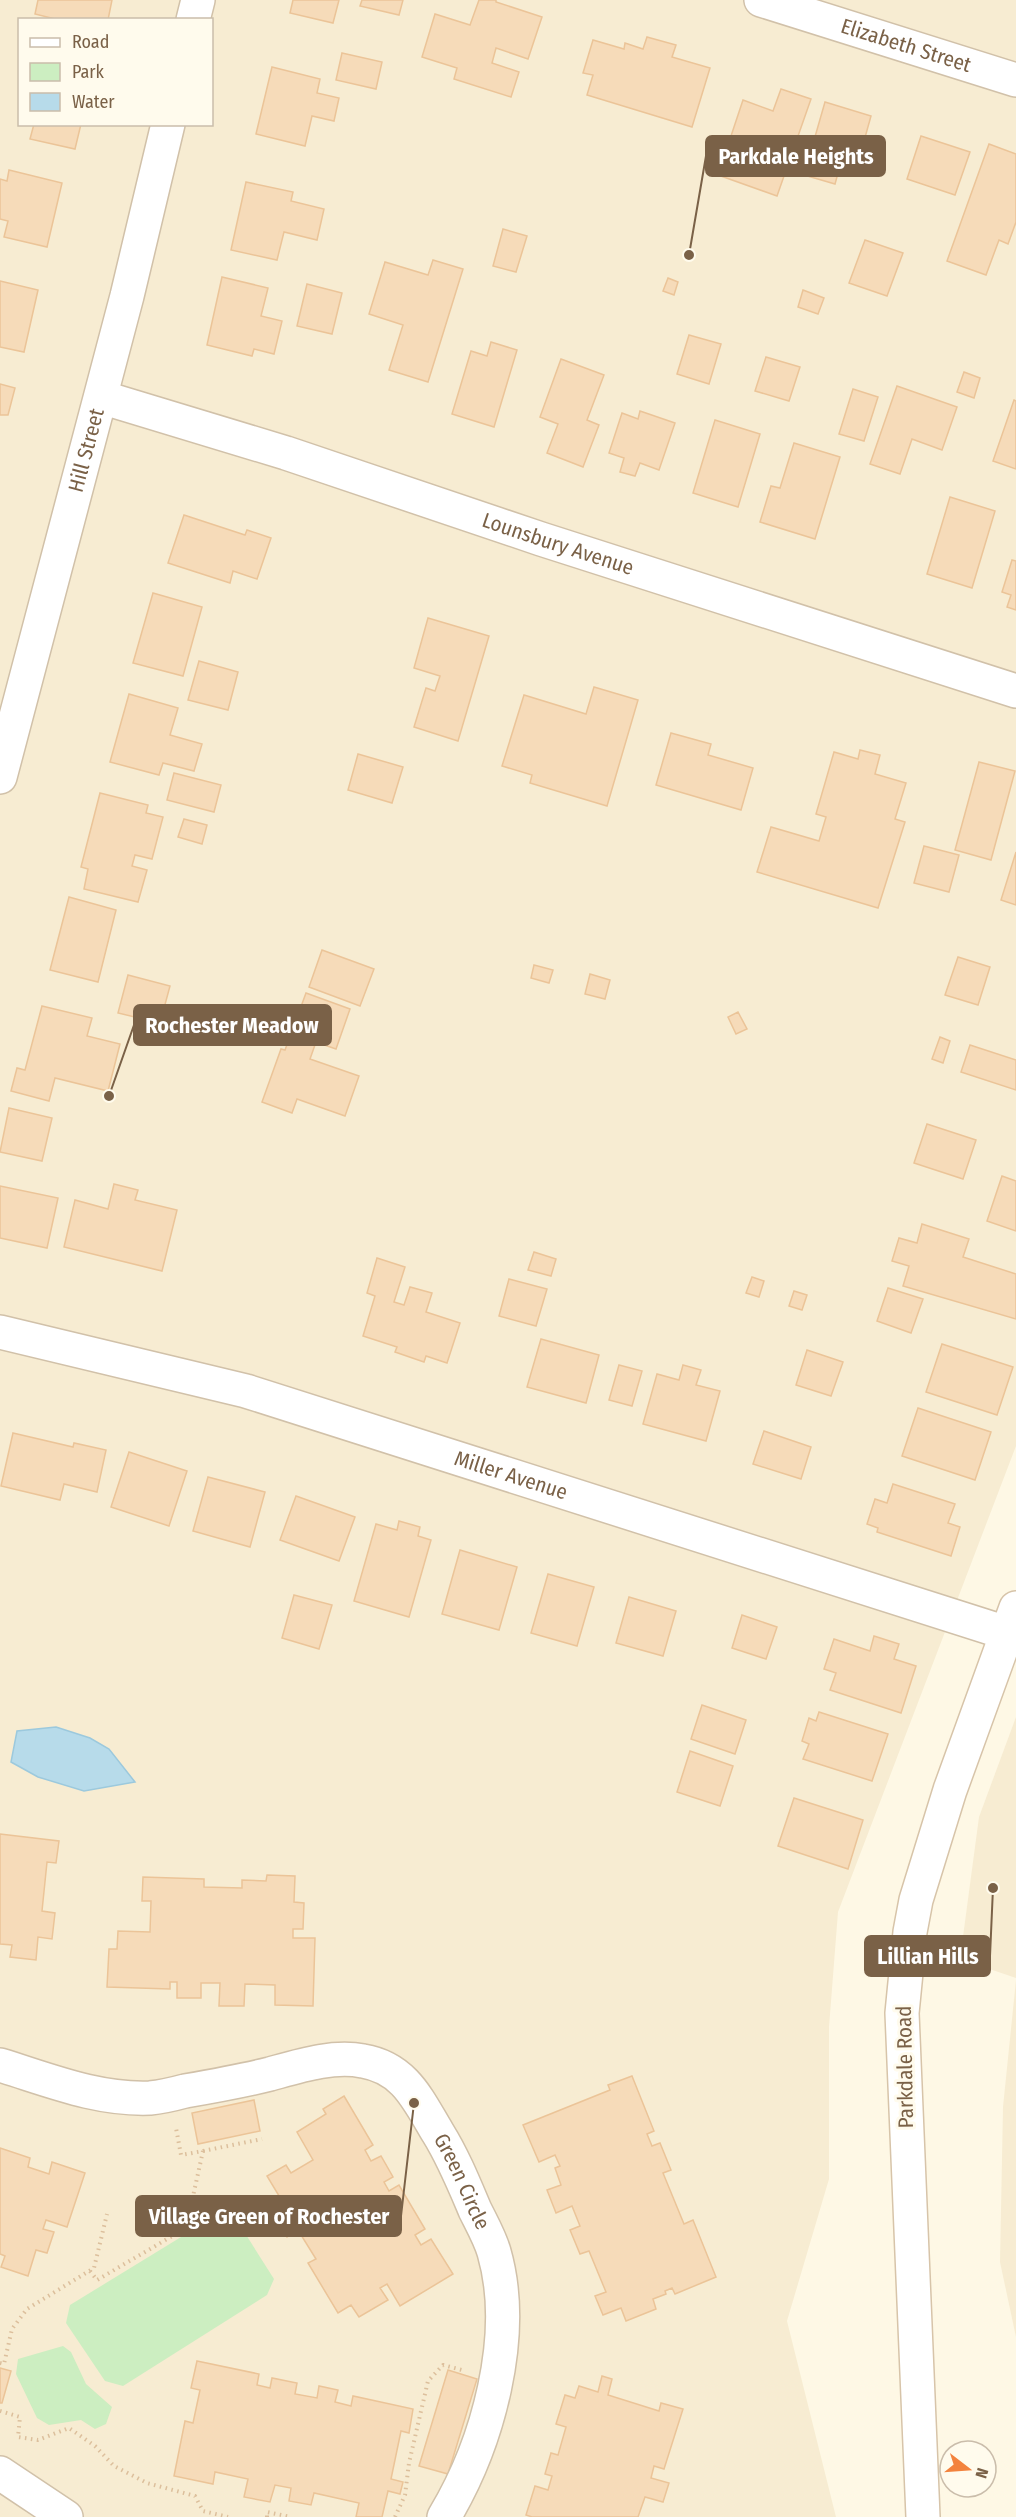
<svg xmlns="http://www.w3.org/2000/svg" width="1016" height="2517" viewBox="0 0 1016 2517" font-family="'Fira Sans Condensed',sans-serif">
	<style>
		.residential { fill: #f7ecd2; fill-rule: evenodd }
		.green { fill: #cceec1 }
		.water { fill: #b7dbea; stroke: #9cc9dd; stroke-width: 1.5 }
		.building { fill: #f6dbb9; stroke: #ebc498; stroke-width: 1.5 }
		.lines { fill: none; stroke-linecap: round; stroke-linejoin: round }
		.street-casing { stroke: #d1c1a9; stroke-width: 36 }
		.secondary-casing { stroke: #d7c4a9; stroke-width: 36 }
		.path { stroke: #dcbf9c; stroke-width: 4; stroke-dasharray: 1.5 4.5; stroke-linecap: butt }
		.street { stroke: #fff; stroke-width: 33 }
		.secondary { stroke: #fff; stroke-width: 33 }
		.labels { text-anchor: middle; stroke-width: 6; stroke-linejoin: round; paint-order: stroke }
		.street-label { font-size: 21px; fill: #7a6147; stroke: #fffbed }
		.leader { fill: none; stroke: #7a6147; stroke-width: 2 }
		.callout-dot { fill: #7a6147; stroke: #fffbed; stroke-width: 2 }
		.callout { fill: #7a6147; stroke: #7a6147; stroke-width: 2 }
		.callout-label { font-size: 22px; text-anchor: middle; font-weight: bold; fill: #fff }
	</style>
	<rect width="100%" height="100%" fill="#fef8e5"/>
	<g class="residential">
		<path d="M0,0H1016V1446L838,1912L829,2027V2179L787,2321L836,2517H0ZM20,20H212V124H20Z"/>
		<path d="M1016,1717V1978L960,1959L979,1817Z"/>
		<path d="M1016,1980V2337L1000,2262L1003,2107Z"/>
	</g>
	<g class="green">
		<path d="M217,2215L236,2219L274,2279L267,2295L123,2386L105,2381L66,2323L70,2305Z"/>
		<path d="M63,2346L71,2352L86,2384L112,2407L106,2424L95,2429L81,2420L49,2425L37,2418L16,2374L18,2359Z"/>
	</g>
	<path class="water" d="M56,1727L90,1738L109,1749L135,1782L84,1791L38,1777L11,1762L17,1731Z"/>
	<g class="building">
		<path d="M38,0H112L108,20H59L35,14Z"/>
		<path d="M293,0H339L333,23L290,13Z"/>
		<path d="M362,0H403L399,15L360,6Z"/>
		<path d="M479,0H496V2L542,17L528,59L496,48L492,63L519,72L511,97L454,79L457,68L422,57L435,14L470,25Z"/>
		<path d="M647,37L676,45L672,57L710,68L692,127L587,95L593,75L583,73L593,40L624,49L625,43L643,49Z"/>
		<path d="M342,53L382,62L376,89L336,80Z"/>
		<path d="M272,67L320,79L317,93L339,98L334,121L312,116L305,146L256,134Z"/>
		<path d="M781,89L811,99L777,196L718,175L743,100L773,111Z"/>
		<path d="M825,102L871,116L864,141L880,146L874,164L843,155L835,184L804,175Z"/>
		<path d="M34,124H81L75,149L30,139Z"/>
		<path d="M921,136L970,152L955,195L907,179Z"/>
		<path d="M989,144L1016,154V222L1008,244L999,240L986,275L947,261Z"/>
		<path d="M9,170L62,183L47,247L4,237L8,221L0,219V179L7,181Z"/>
		<path d="M246,182L293,192L291,201L324,209L317,240L284,232L277,260L231,250Z"/>
		<path d="M503,229L527,236L516,272L493,266Z"/>
		<path d="M865,240L903,253L887,296L849,283Z"/>
		<path d="M433,260L463,269L428,382L389,370L403,325L369,314L385,262L428,275Z"/>
		<path d="M222,277L268,288L261,316L282,321L274,354L254,349L252,356L207,345Z"/>
		<path d="M668,278L678,282L674,295L663,291Z"/>
		<path d="M0,281L38,290L24,352L0,347Z"/>
		<path d="M307,284L342,293L332,334L297,326Z"/>
		<path d="M803,290L824,298L818,314L798,307Z"/>
		<path d="M689,335L721,344L709,384L677,374Z"/>
		<path d="M491,342L517,350L494,427L452,414L471,351L487,356Z"/>
		<path d="M766,357L800,367L789,401L755,391Z"/>
		<path d="M561,359L604,375L587,420L599,425L583,467L547,453L558,424L540,417Z"/>
		<path d="M964,372L980,378L974,398L957,392Z"/>
		<path d="M0,384L15,388L8,415H0Z"/>
		<path d="M897,386L957,407L942,450L912,439L900,474L870,464Z"/>
		<path d="M853,389L878,397L864,441L839,434Z"/>
		<path d="M1014,400L1016,401V469L993,461Z"/>
		<path d="M640,411L675,423L659,470L640,463L635,476L620,472L624,458L609,453L622,413L638,419Z"/>
		<path d="M715,420L760,434L738,507L693,493Z"/>
		<path d="M794,443L840,457L815,539L760,522L771,486L780,488Z"/>
		<path d="M950,497L995,511L972,588L927,574Z"/>
		<path d="M184,515L245,535L247,530L271,538L257,579L233,571L230,583L168,563Z"/>
		<path d="M1012,560L1016,561V610L1007,607L1011,595L1002,592Z"/>
		<path d="M153,593L202,607L183,676L133,663Z"/>
		<path d="M428,618L489,636L458,741L414,727L426,688L435,691L440,676L414,668Z"/>
		<path d="M199,661L238,672L228,710L188,700Z"/>
		<path d="M594,687L638,700L607,806L530,783L532,775L502,766L524,695L586,714Z"/>
		<path d="M129,694L178,708L170,735L202,744L194,771L163,763L159,775L110,762Z"/>
		<path d="M671,733L711,744L708,755L753,768L741,810L656,785Z"/>
		<path d="M860,750L880,755L875,774L906,783L895,819L905,822L878,908L757,872L771,827L819,841L826,817L816,814L834,752L858,759Z"/>
		<path d="M358,754L403,767L392,803L348,790Z"/>
		<path d="M979,762L1015,771L991,860L955,850Z"/>
		<path d="M174,773L221,785L214,812L167,800Z"/>
		<path d="M100,793L148,805L146,813L163,817L152,859L135,855L132,866L147,870L138,902L84,889L88,869L81,867Z"/>
		<path d="M184,819L207,825L202,844L178,837Z"/>
		<path d="M924,846L959,855L949,892L914,883Z"/>
		<path d="M1016,852V905L1001,900Z"/>
		<path d="M69,897L116,910L98,982L50,970Z"/>
		<path d="M322,950L374,969L360,1006L309,987Z"/>
		<path d="M958,957L990,967L978,1005L945,995Z"/>
		<path d="M534,965L553,970L549,983L531,978Z"/>
		<path d="M590,974L610,980L605,999L585,994Z"/>
		<path d="M128,975L170,986L160,1023L118,1013Z"/>
		<path d="M306,993L350,1009L336,1049L316,1042L310,1059L359,1076L345,1116L297,1099L292,1113L262,1102L281,1049L285,1050Z"/>
		<path d="M42,1006L92,1018L87,1036L120,1044L108,1091L55,1078L49,1101L11,1091L17,1068L25,1070Z"/>
		<path d="M738,1012L747,1029L736,1034L728,1017Z"/>
		<path d="M940,1037L950,1041L943,1063L932,1059Z"/>
		<path d="M970,1045L1016,1060V1090L961,1072Z"/>
		<path d="M9,1108L52,1118L42,1161L0,1152Z"/>
		<path d="M927,1124L976,1140L963,1179L914,1163Z"/>
		<path d="M1002,1176L1016,1181V1231L987,1221Z"/>
		<path d="M114,1184L138,1190L135,1200L177,1210L162,1271L64,1247L75,1200L108,1209Z"/>
		<path d="M0,1186L58,1198L47,1248L0,1238Z"/>
		<path d="M922,1224L969,1239L963,1257L1016,1274V1319L903,1286L909,1266L892,1261L899,1238L917,1243Z"/>
		<path d="M534,1252L556,1259L551,1276L528,1270Z"/>
		<path d="M377,1258L405,1267L394,1302L404,1305L410,1287L432,1293L426,1312L460,1323L447,1363L426,1356L424,1362L395,1352L397,1347L363,1336L375,1296L367,1293Z"/>
		<path d="M752,1277L764,1281L759,1297L746,1293Z"/>
		<path d="M509,1279L547,1289L536,1326L499,1316Z"/>
		<path d="M888,1288L923,1299L911,1333L877,1321Z"/>
		<path d="M794,1291L807,1295L802,1310L789,1306Z"/>
		<path d="M541,1339L599,1355L586,1403L527,1387Z"/>
		<path d="M942,1344L1013,1367L997,1415L926,1392Z"/>
		<path d="M807,1350L843,1362L831,1396L796,1385Z"/>
		<path d="M619,1365L642,1371L632,1406L609,1400Z"/>
		<path d="M683,1365L701,1370L696,1385L720,1391L706,1441L643,1424L657,1374L679,1380Z"/>
		<path d="M918,1408L991,1432L975,1480L902,1456Z"/>
		<path d="M764,1431L811,1447L801,1479L753,1464Z"/>
		<path d="M13,1433L73,1447L74,1443L106,1450L97,1492L64,1484L60,1500L1,1486Z"/>
		<path d="M129,1452L187,1471L169,1526L111,1507Z"/>
		<path d="M208,1477L265,1492L250,1547L193,1531Z"/>
		<path d="M893,1484L955,1504L948,1523L960,1527L951,1556L877,1532L878,1528L867,1524L875,1499L887,1503Z"/>
		<path d="M296,1496L355,1517L339,1561L280,1540Z"/>
		<path d="M399,1521L420,1527L418,1536L431,1540L409,1617L354,1601L376,1524L397,1530Z"/>
		<path d="M460,1550L517,1567L499,1630L442,1614Z"/>
		<path d="M548,1574L594,1587L577,1646L531,1633Z"/>
		<path d="M294,1595L332,1605L319,1649L282,1638Z"/>
		<path d="M629,1597L676,1611L663,1656L616,1643Z"/>
		<path d="M742,1615L777,1627L766,1659L732,1648Z"/>
		<path d="M874,1636L899,1644L894,1659L916,1666L901,1713L830,1690L836,1673L824,1669L834,1639L870,1651Z"/>
		<path d="M702,1705L746,1720L735,1754L691,1739Z"/>
		<path d="M819,1712L888,1734L872,1781L803,1759L809,1744L802,1741L809,1718L816,1721Z"/>
		<path d="M690,1751L733,1766L720,1806L677,1792Z"/>
		<path d="M794,1798L863,1820L848,1869L778,1846Z"/>
		<path d="M0,1834L59,1841L56,1863L47,1862L42,1911L55,1913L52,1939L38,1937L36,1960L10,1957L12,1945L0,1944Z"/>
		<path d="M267,1875L295,1876L294,1902L304,1903L303,1929H293V1938H315L313,2006L275,2005V1985L245,1984L244,2006H219L220,1983H201V1998H177V1982H170V1989L107,1987L109,1949H117L118,1931L150,1932L151,1901H142L143,1877L204,1879V1887L242,1888V1880L266,1881Z"/>
		<path d="M632,2076L654,2131L647,2134L652,2146L660,2143L671,2170L663,2173L684,2224L693,2220L716,2277L675,2294L672,2288L665,2291L666,2294L653,2299L656,2309L626,2321L621,2308L603,2315L595,2296L606,2292L589,2251L580,2254L570,2230L580,2226L572,2206L556,2213L547,2190L561,2185L555,2168L560,2166L555,2155L539,2162L523,2125L610,2090L608,2085Z"/>
		<path d="M344,2096L373,2145L365,2150L371,2161L381,2156L393,2177L384,2182L389,2191L399,2185L425,2229L415,2235L421,2245L431,2239L453,2274L400,2306L387,2284L380,2288L388,2300L359,2317L351,2305L338,2313L308,2263L316,2259L298,2230L287,2237L278,2222L290,2214L267,2176L286,2165L291,2173L313,2160L297,2132L326,2114L323,2109Z"/>
		<path d="M254,2100L260,2131L198,2144L192,2113Z"/>
		<path d="M0,2148L30,2158L28,2167L49,2174L52,2162L85,2173L67,2227L46,2220L43,2229L54,2232L47,2253L36,2250L28,2276L1,2267L5,2256L0,2254Z"/>
		<path d="M197,2361L259,2374L257,2385L270,2388L272,2378L297,2383L295,2394L317,2398L319,2386L338,2390L335,2402L351,2406L353,2396L413,2409L409,2433L401,2431L391,2479L403,2482L400,2494L388,2491L382,2517H356L359,2503L314,2493L311,2505L289,2501L291,2488L275,2485L270,2502L244,2497L248,2479L215,2472L213,2484L174,2476L185,2421L193,2423L200,2390L191,2388Z"/>
		<path d="M0,2368L11,2371L2,2403H0Z"/>
		<path d="M448,2370L477,2379L448,2474L419,2466Z"/>
		<path d="M602,2376L612,2379L608,2395L659,2411L661,2403L683,2409L664,2469L654,2466L651,2478L669,2483L663,2502L645,2497L638,2517H532L526,2515L535,2486L548,2490L552,2476L545,2474L551,2453L558,2455L566,2427L556,2424L565,2395L575,2398L579,2386L598,2392Z"/>
	</g>
	<g class="lines">
		<defs>
			<g id="street">
				<path id="s1" d="M761,0L1016,80"/>
				<path d="M193,20L198,0"/>
				<path id="s2" d="M101,397L286,453L541,539L1016,691"/>
				<path id="s3" d="M0,777L127,296L168,124"/>
				<path id="s4" d="M0,1332L246,1391L1016,1636"/>
				<path id="s5" d="M0,2065C49,2080 97,2100 150,2098C161,2097 174,2094 185,2091C214,2086 242,2081 270,2074C299,2066 333,2055 363,2061C405,2068 418,2100 438,2133C453,2157 464,2184 475,2210C482,2224 490,2238 494,2252C518,2335 488,2444 444,2517"/>
				<path d="M0,2473L66,2517"/>
			</g>
			<path id="secondary" d="M923,2517L902,2013L910,1932L916,1900L950,1790L1016,1608"/>
		</defs>
		<use href="#street" class="street-casing"/>
		<use href="#secondary" class="secondary-casing"/>
		<g class="path">
			<path d="M203,2151L262,2139"/>
			<path d="M90,2271L97,2280L186,2228L203,2151L181,2155L176,2128"/>
			<path d="M0,2363L4,2364L12,2329L27,2309L94,2268L107,2214"/>
			<path d="M0,2411L20,2417L18,2437L38,2440L69,2428L95,2446L114,2466L147,2483L195,2496L203,2511L228,2517"/>
			<path d="M267,2517V2512L291,2517"/>
			<path d="M395,2517L405,2495L409,2463L428,2381L443,2365L462,2370"/>
		</g>
		<use href="#street" class="street"/>
		<use href="#secondary" class="secondary"/>
	</g>
	<g class="labels">
		<g class="street-label">
			<text dy="7" stroke="none"><textPath href="#s1" startOffset="152">Elizabeth Street</textPath></text>
			<text dy="7" stroke="none"><textPath href="#s3" startOffset="338">Hill Street</textPath></text>
			<text dy="7" stroke="none"><textPath href="#s2" startOffset="480">Lounsbury Avenue</textPath></text>
			<text dy="7" stroke="none"><textPath href="#s4" startOffset="531">Miller Avenue</textPath></text>
			<text transform="translate(905 2067) rotate(-91)" y="7">Parkdale Road</text>
			<text dy="7" stroke="none"><textPath href="#s5" startOffset="534">Green Circle</textPath></text>
		</g>
	</g>
	<path class="leader" d="M689 255L706 156M109 1096L134 1025M993 1888L990 1956M414 2103L401 2216"/>
	<g class="callout-dot">
		<circle cx="689" cy="255" r="6"/>
		<circle cx="109" cy="1096" r="6"/>
		<circle cx="993" cy="1888" r="6"/>
		<circle cx="414" cy="2103" r="6"/>
	</g>
	<g class="callout">
		<rect x="706" y="136" width="179" height="40" rx="6"/>
		<rect x="134" y="1005" width="197" height="40" rx="6"/>
		<rect x="865" y="1936" width="125" height="40" rx="6"/>
		<rect x="136" y="2196" width="265" height="40" rx="6"/>
	</g>
	<g class="callout-label">
		<text x="796" y="164">Parkdale Heights</text>
		<text x="232" y="1033">Rochester Meadow</text>
		<text x="928" y="1964">Lillian Hills</text>
		<text x="269" y="2224">Village Green of Rochester</text>
	</g>
	<rect x="18" y="18" width="195" height="108" fill="#fffbed" stroke="#cabdab" stroke-width="1.5"/>
	<rect x="30" y="38" width="30" height="9" fill="#ffffff" stroke="#cabdab" stroke-width="1.5"/>
	<text x="72" y="48" font-size="18" fill="#7a6147">Road</text>
	<rect x="30" y="63" width="30" height="18" fill="#cceec1" stroke="#cabdab" stroke-width="1.5"/>
	<text x="72" y="78" font-size="18" fill="#7a6147">Park</text>
	<rect x="30" y="93" width="30" height="18" fill="#b7dbea" stroke="#cabdab" stroke-width="1.5"/>
	<text x="72" y="108" font-size="18" fill="#7a6147">Water</text>
	<g transform="translate(968 2469) rotate(107)"><circle r="28" fill="#fffbed" stroke="#cabdab" stroke-width="1.5"/>
	<path d="M0-4.5L10 22L0 15L-10 22Z" fill="#f3833e"/>
	<text y="-9" font-size="16" font-weight="bold" text-anchor="middle" fill="#7a6147">N</text>
	</g>
</svg>
